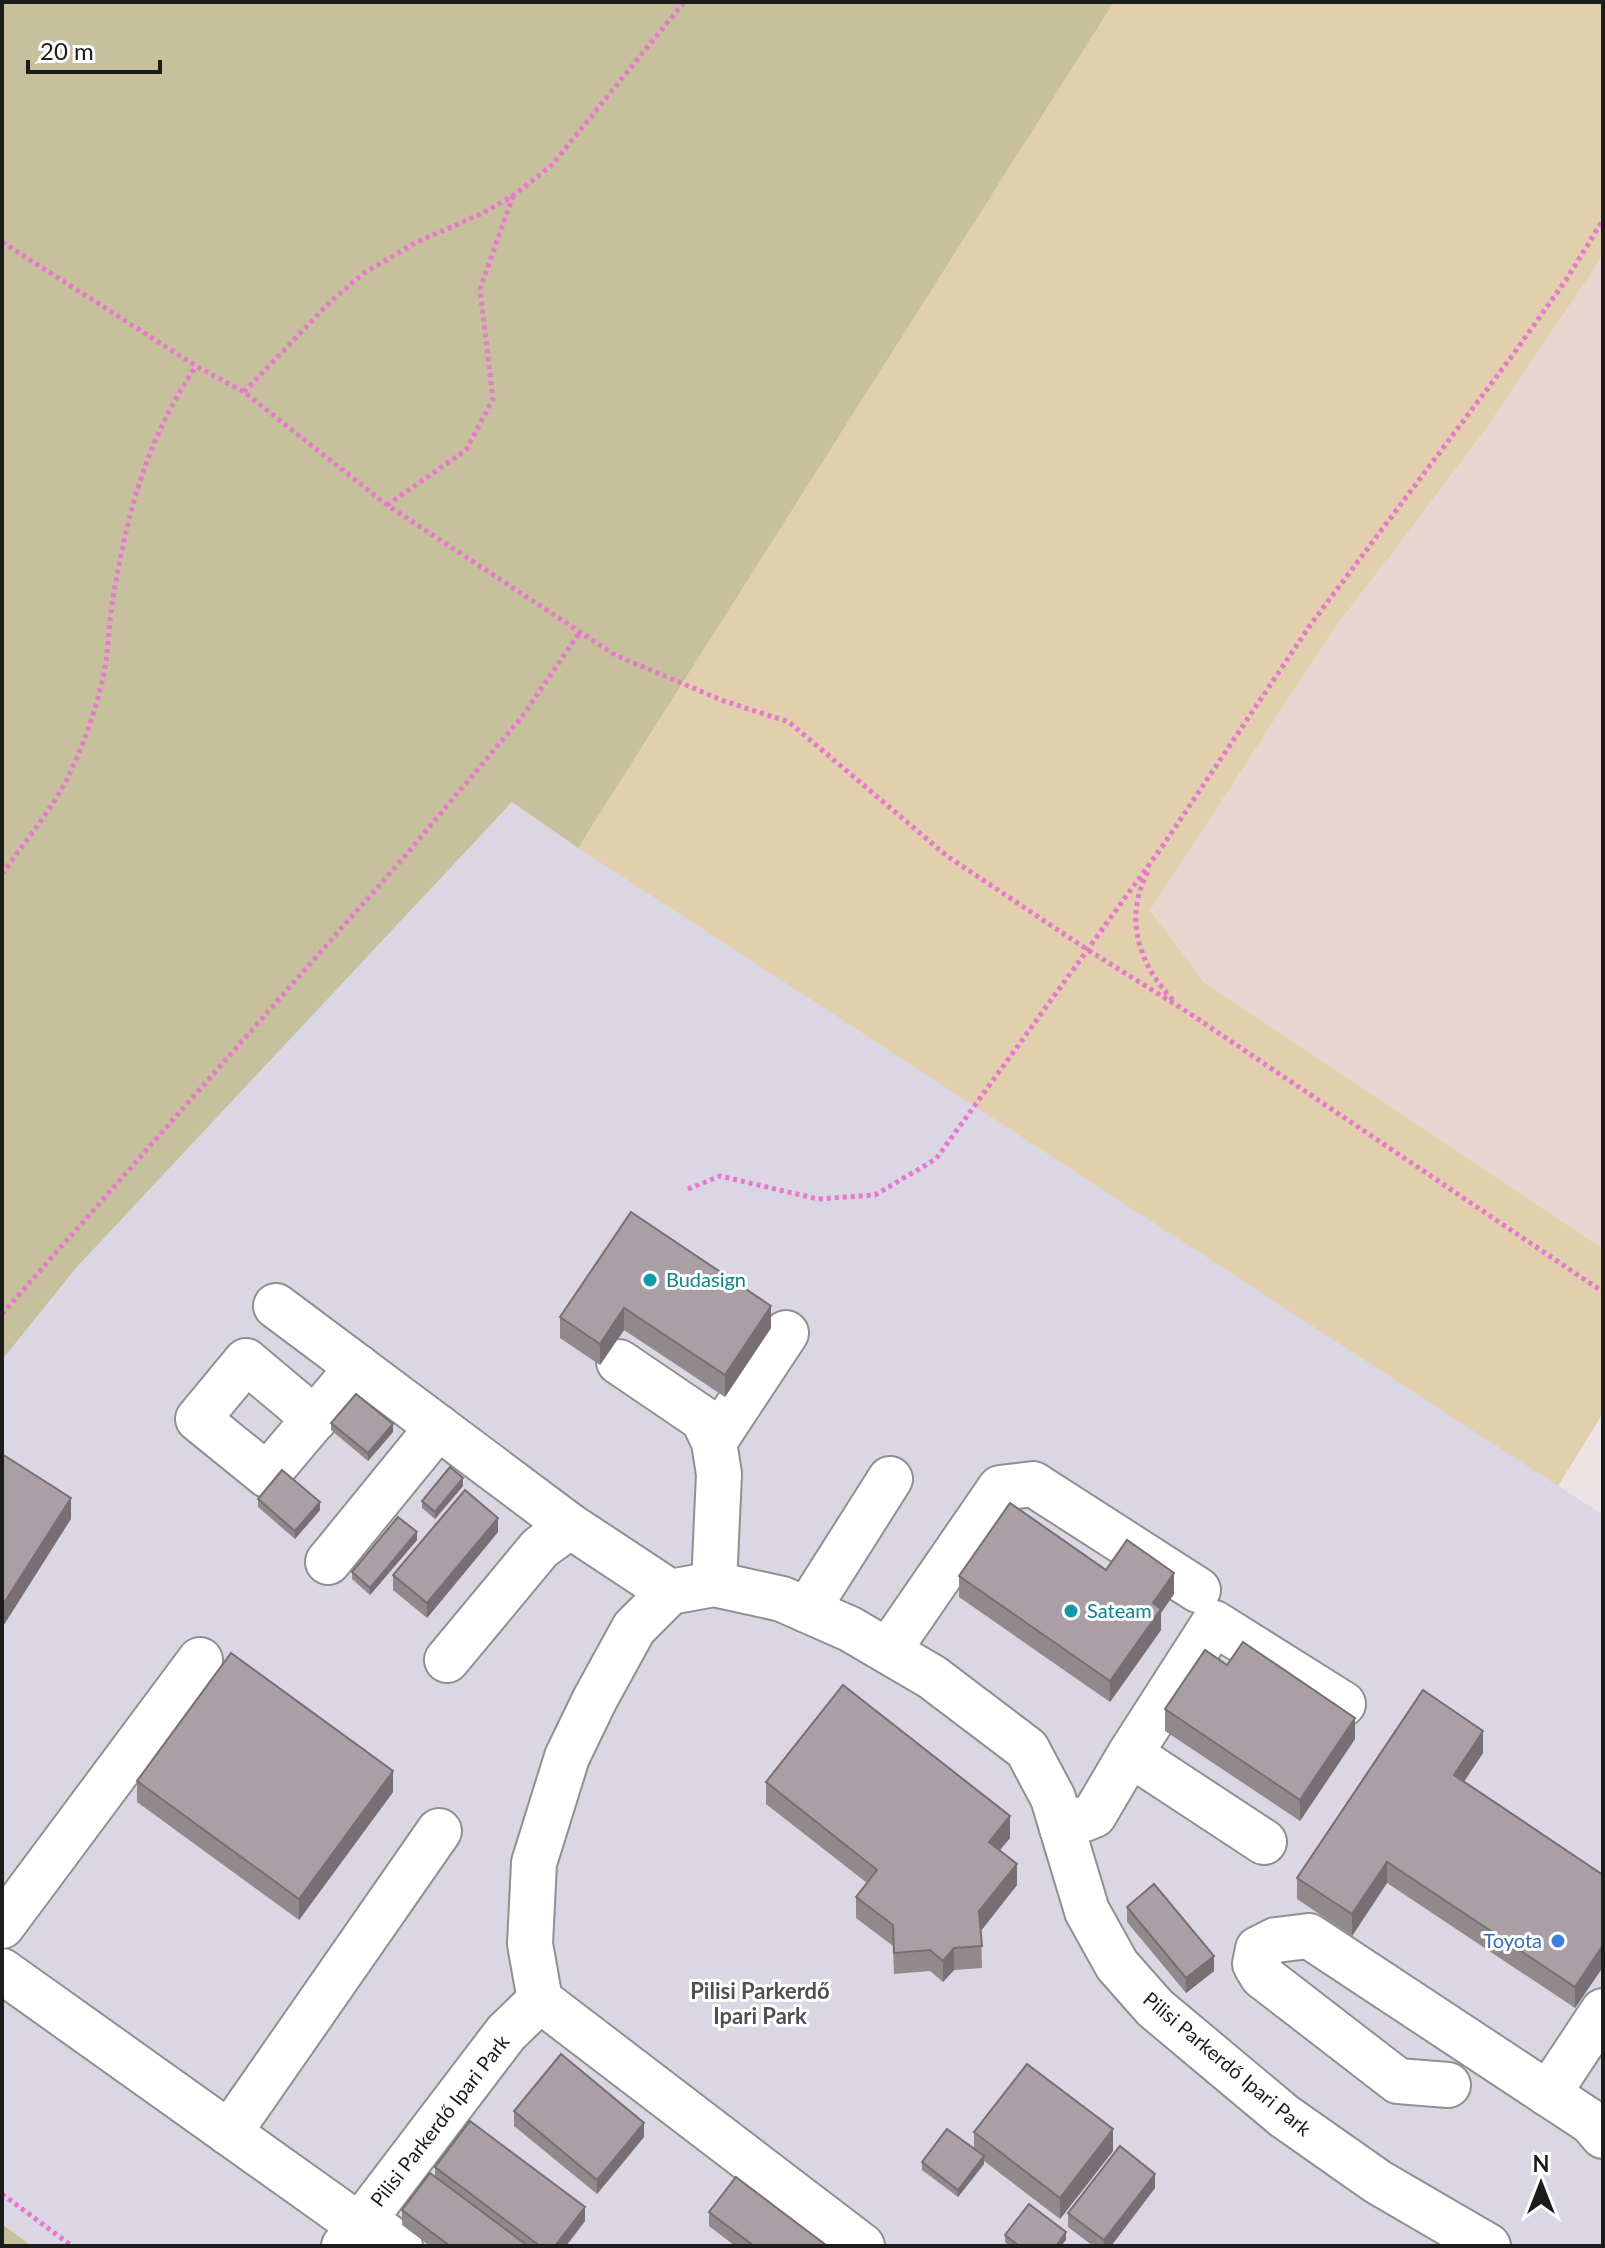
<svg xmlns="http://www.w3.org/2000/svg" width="1605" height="2248" viewBox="0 0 1605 2248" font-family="Lato,sans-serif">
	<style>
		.industrial { fill: #dbd6e4 }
		.farmland { fill: #e9d5d0 }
		.grass { fill: #e1cfae }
		.forest { fill: #c7c09c }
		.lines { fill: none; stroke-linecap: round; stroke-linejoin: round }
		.minor-casing { stroke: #909090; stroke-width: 48 }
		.path { stroke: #e878cd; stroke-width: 5; stroke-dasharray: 4 4; stroke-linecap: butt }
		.minor { stroke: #fff; stroke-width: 44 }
		.wall { fill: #92898d }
		.shaded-wall { fill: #776f73 }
		.building { fill: #aa9fa4; stroke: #776f73; stroke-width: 2 }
		.culture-dot { fill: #0f9aa8; stroke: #fff; stroke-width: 3 }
		.shop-dot { fill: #3f7fe0; stroke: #fff; stroke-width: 3 }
		.labels { text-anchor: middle; stroke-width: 6; stroke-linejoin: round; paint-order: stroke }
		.culture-label { font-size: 20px; fill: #0d838f; stroke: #fff; text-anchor: start }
		.shop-label { font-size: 20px; fill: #366cbe; stroke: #fff; text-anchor: end }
		.street-label { font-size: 20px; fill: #1c1c1c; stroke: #fff }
		.neighbourhood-label { font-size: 22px; font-weight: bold; fill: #4f4f4f; stroke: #fff }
	</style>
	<rect width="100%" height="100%" fill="#ece3e5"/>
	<path class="industrial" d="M512,802L578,848L1603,1515V2246H32L2,2223V1360L76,1268Z"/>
	<path class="farmland" d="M1603,256V1249L1205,983L1149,910L1331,633L1480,437Z"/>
	<path class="grass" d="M1114,2H1603V256L1480,437L1331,633L1150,910L1205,983L1603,1249V1413L1558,1486L578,848Z"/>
	<g class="forest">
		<path d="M2,2H1114L578,848L512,802L76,1268L2,1360Z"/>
		<path d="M2,2224L32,2246H2Z"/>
	</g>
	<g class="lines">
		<defs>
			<g id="minor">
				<path d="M276,1306L570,1526L670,1592"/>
				<path d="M619,1362L703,1419L714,1442L719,1474L714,1584"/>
				<path d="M315,1419L246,1361L198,1419L267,1475L358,1367"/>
				<path d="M714,1442L786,1333"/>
				<path d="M328,1562L438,1427"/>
				<path d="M807,1610L890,1479"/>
				<path d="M888,1651L1000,1488L1033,1484L1198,1590"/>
				<path d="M447,1660L540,1548L570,1526"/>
				<path d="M1130,1754L1214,1623L1343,1704"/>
				<path d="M1062,1828L1094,1815L1130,1754L1264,1842"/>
				<path d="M2,1926L200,1660"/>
				<path d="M2,1971L360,2226"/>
				<path d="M1448,2085L1398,2081L1262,1976L1255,1964L1258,1949L1276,1940L1309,1936L1591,2122L1603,2136"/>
				<path d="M1548,2094L1603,2011"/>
				<path d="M229,2133L439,1831"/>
				<path d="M364,2219L400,2246"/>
				<path d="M344,2246L506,2033L540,2000"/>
				<path d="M862,2246L540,2000L530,1944L534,1863L567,1757L595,1699L634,1628L670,1592L714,1584L782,1599L850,1629L932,1677L1027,1749L1053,1798L1087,1911L1117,1965L1155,2008L1284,2116L1378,2182L1488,2246"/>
			</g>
		</defs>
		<use href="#minor" class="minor-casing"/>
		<g class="path">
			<path d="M2,242L196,366L244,392L387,505L615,655L724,701L789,722L947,856L1088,950L1186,1011L1603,1292"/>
			<path d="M244,392L331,301L364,273L415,243L483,213L514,195L551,166L684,2"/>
			<path d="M387,505L466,450L493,399L480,289L513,196"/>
			<path d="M1148,872C1123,917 1139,965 1173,1000"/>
			<path d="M2,874C23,844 50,812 67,779C82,749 94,715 102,682C109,655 108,626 113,598C128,510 146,441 196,366"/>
			<path d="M688,1189L720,1176L818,1199L875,1195L936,1159L1164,844L1311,624L1512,356L1566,280L1603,220"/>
			<path d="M2,1314L405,856L521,718L580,632"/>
			<path d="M2,2194L72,2246"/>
		</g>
		<use href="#minor" class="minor"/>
	</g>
	<g class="wall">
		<path d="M631,1212L771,1328L725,1397L624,1330L600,1365L560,1338V1317Z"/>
		<path d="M331,1423L393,1432L368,1461L331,1430Z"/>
		<path d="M463,1486L435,1519L422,1508V1501Z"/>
		<path d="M258,1499L320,1510L295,1539L258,1507Z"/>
		<path d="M498,1532L427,1618L393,1590V1575Z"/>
		<path d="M417,1540L370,1595L352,1579V1572Z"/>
		<path d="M1106,1570L1174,1594L1161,1613V1630L1110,1702L959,1597V1576Z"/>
		<path d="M1227,1665L1355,1739L1300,1821L1165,1731V1709Z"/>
		<path d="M1483,1753L1464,1782L1603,1875V1967L1575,2008L1387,1883L1352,1936L1297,1899V1878Z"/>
		<path d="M137,1781L393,1792L299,1920L137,1802Z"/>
		<path d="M766,1782L1010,1838L1000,1850L1017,1885L981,1931L982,1968L954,1970L943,1982L930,1971L894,1974L893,1946L856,1918V1897L867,1883L766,1804Z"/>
		<path d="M1127,1907L1214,1971L1186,1993L1127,1922Z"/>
		<path d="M514,2111L644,2137L597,2194L514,2126Z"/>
		<path d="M974,2132L1113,2151L1060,2219L984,2161V2164L958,2197L922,2170V2162L974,2149Z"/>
		<path d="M435,2167L585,2221L566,2246H430L402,2225V2210L435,2177Z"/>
		<path d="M1155,2188L1111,2246H1093L1068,2227V2213Z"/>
		<path d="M709,2212L826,2246H735L709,2226Z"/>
		<path d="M1005,2235L1066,2240L1061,2246H1009L1005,2242Z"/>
	</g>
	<g class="shaded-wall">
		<path d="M771,1306V1328L725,1397V1375Z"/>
		<path d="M624,1308V1330L600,1365V1344Z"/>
		<path d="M393,1424V1432L368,1461V1453Z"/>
		<path d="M463,1478V1486L435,1519V1512Z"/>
		<path d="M71,1498V1519L2,1628V1606Z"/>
		<path d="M320,1502V1510L295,1539V1531Z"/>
		<path d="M498,1518V1532L427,1618V1603Z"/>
		<path d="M417,1532V1540L370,1595V1588Z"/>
		<path d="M1174,1573V1594L1161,1613V1630L1110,1702V1681L1153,1603Z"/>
		<path d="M1355,1718V1739L1300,1821V1800Z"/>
		<path d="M1483,1731V1753L1454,1796V1775Z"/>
		<path d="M393,1771V1792L299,1920V1899Z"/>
		<path d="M1010,1816V1838L989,1863V1842Z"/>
		<path d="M1387,1862V1883L1352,1936V1914Z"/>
		<path d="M1017,1864V1885L979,1933V1911Z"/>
		<path d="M1603,1945V1967L1575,2008V1987Z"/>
		<path d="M954,1948V1970L943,1982V1961Z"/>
		<path d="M1214,1956V1971L1186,1993V1978Z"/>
		<path d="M644,2123V2137L597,2194V2180Z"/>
		<path d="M1113,2129V2151L1060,2219V2198Z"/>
		<path d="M984,2156V2164L958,2197V2190Z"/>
		<path d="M1155,2174V2188L1111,2246H1104V2240Z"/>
		<path d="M585,2207V2221L566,2246H555Z"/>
		<path d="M1066,2232V2240L1061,2246H1056Z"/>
	</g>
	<g class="building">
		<path d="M631,1212L771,1306L725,1375L624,1308L600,1344L560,1317Z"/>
		<path d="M356,1394L393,1424L368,1453L331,1423Z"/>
		<path d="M2,1454L71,1498L2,1606Z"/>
		<path d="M450,1467L463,1478L435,1512L422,1501Z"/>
		<path d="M282,1470L320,1502L295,1531L258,1499Z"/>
		<path d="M465,1490L498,1518L427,1603L393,1575Z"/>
		<path d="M1010,1503L1106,1570L1127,1540L1174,1573L1153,1603L1161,1609L1110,1681L959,1576Z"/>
		<path d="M398,1517L417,1532L370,1588L352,1572Z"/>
		<path d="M1243,1642L1355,1718L1300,1800L1165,1709L1205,1650L1227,1665Z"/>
		<path d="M231,1653L393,1771L299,1899L137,1781Z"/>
		<path d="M843,1685L1010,1816L989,1842L1017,1864L979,1911L982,1946L954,1948L943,1961L930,1950L894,1953L893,1925L856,1897L877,1870L766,1782Z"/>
		<path d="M1423,1690L1483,1731L1454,1775L1603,1875V1945L1575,1987L1387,1862L1352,1914L1297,1878Z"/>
		<path d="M1154,1884L1214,1956L1186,1978L1127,1907Z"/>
		<path d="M561,2054L644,2123L597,2180L514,2111Z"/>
		<path d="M1027,2064L1113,2129L1060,2198L974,2132Z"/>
		<path d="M470,2121L585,2207L555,2246H540L435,2167Z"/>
		<path d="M947,2129L984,2156L958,2190L922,2162Z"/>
		<path d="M1120,2146L1155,2174L1104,2240L1068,2213Z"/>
		<path d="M430,2173L528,2246H450L402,2210Z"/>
		<path d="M736,2177L826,2245L754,2246L709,2212Z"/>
		<path d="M1029,2204L1066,2232L1056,2246H1019L1005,2235Z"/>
	</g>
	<g class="culture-dot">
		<circle cx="650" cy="1280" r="8"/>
		<circle cx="1071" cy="1611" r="8"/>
	</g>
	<circle class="shop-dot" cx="1558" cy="1941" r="8"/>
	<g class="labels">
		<g class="culture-label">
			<text x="666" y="1287">Budasign</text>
			<text x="1087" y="1618">Sateam</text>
		</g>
		<g class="shop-label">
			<text x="1542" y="1948">Toyota</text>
		</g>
		<g class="street-label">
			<text transform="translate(1227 2064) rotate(40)" y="7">Pilisi Parkerdő Ipari Park</text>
			<text transform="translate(440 2121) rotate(-52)" y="7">Pilisi Parkerdő Ipari Park</text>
		</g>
		<g class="neighbourhood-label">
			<text x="760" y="1999">Pilisi Parkerdő<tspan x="760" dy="25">Ipari Park</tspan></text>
		</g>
	</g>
	<rect width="1605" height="2248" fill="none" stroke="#1c1c1c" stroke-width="8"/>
	<g transform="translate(1541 2184)" stroke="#ffffff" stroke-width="6" paint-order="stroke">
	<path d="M0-6L14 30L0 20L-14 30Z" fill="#1c1c1c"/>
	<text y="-12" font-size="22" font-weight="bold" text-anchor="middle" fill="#1c1c1c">N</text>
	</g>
	<path d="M28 60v12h132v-12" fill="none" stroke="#1c1c1c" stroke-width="4"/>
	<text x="40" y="60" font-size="24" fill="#1c1c1c" stroke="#ffffff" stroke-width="6" paint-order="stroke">20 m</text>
</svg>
